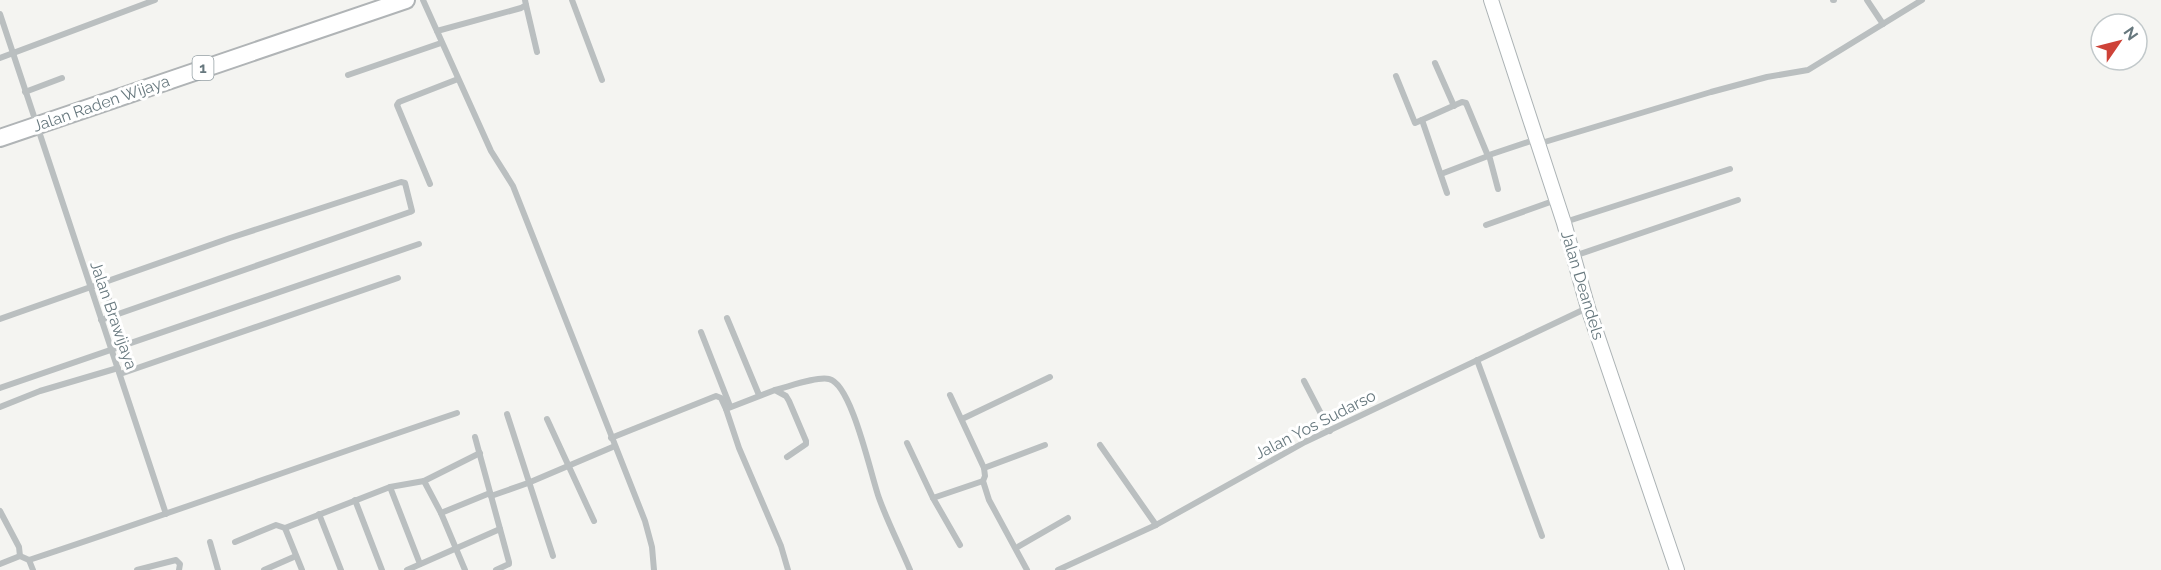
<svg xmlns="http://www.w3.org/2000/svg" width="2161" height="570" viewBox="0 0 2161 570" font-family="Raleway,sans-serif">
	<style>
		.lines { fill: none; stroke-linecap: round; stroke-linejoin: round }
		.secondary-casing { stroke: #acb3b5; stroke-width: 16 }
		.highway-casing { stroke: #b0b4b6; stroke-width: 20 }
		.street { stroke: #babfc0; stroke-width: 6 }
		.secondary { stroke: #fff; stroke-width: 14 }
		.highway { stroke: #fff; stroke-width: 16 }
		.labels { text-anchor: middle; stroke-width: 6; stroke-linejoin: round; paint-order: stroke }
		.shield { fill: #fff; stroke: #95a0a5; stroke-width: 1.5 }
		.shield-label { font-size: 15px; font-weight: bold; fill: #67787e }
		.street-label { font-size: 16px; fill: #67787e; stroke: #fff }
	</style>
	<rect width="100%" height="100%" fill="#f4f4f1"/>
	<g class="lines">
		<defs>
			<path id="secondary" d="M1491,0L1564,223L1588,308L1677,570"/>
			<path id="highway" d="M0,138L406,0"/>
		</defs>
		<use href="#secondary" class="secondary-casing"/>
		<use href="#highway" class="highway-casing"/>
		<g class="street">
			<path d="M423,0L491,151L513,186L645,521L652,547L654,570"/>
			<path d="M572,0L602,80"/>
			<path d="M1833,0H1834"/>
			<path d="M1867,0L1883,24"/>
			<path d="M526,5L537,52"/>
			<path d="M0,14L166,514"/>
			<path d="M437,31L521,8L526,5L525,0"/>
			<path d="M0,58L155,0"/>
			<path d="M1435,63L1454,106"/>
			<path d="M348,75L441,43"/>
			<path d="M1396,76L1415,123L1462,102L1466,103L1488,156L1489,155L1498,189"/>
			<path d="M25,92L62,78"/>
			<path d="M1422,120L1447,193"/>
			<path d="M1538,144L1711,92L1767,77L1808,70L1922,0"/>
			<path d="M1489,155L1537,139"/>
			<path d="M1441,174L1488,156"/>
			<path d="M430,184L397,105L399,102L458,79"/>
			<path d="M1565,222L1730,169"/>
			<path d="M1486,225L1556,200"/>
			<path d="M1574,256L1738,200"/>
			<path d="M104,283L114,316"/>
			<path d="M727,318L759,395"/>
			<path d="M0,319L230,238L401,182L405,183L412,211L410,212L101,320"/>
			<path d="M701,332L730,406"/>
			<path d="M1477,360L1542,536"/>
			<path d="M120,374L398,278"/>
			<path d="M1304,381L1330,431"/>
			<path d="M0,388L419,244"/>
			<path d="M775,390C788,387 817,376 829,379C852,384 871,476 879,498C888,523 900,546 910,570"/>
			<path d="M950,395L984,468L985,476L983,481L989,500L1027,570"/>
			<path d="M0,407L40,391L118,368"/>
			<path d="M726,409L739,448L781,546L788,570"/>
			<path d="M507,414L553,556"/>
			<path d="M547,419L594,521"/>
			<path d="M962,419L1050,377"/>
			<path d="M475,437L509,562V564L496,570"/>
			<path d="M611,438L716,396L721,398L726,409L775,390L786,396L789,401L806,441V444L787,457"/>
			<path d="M907,443L933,498"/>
			<path d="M1100,445L1156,525"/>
			<path d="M984,468L1045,445"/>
			<path d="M424,481L480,453"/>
			<path d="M390,487L420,564"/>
			<path d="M491,496L528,483L615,446"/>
			<path d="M355,500L382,570"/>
			<path d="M0,511L19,547L20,556"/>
			<path d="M441,513L490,493"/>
			<path d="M319,514L341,570"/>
			<path d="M285,528L302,570"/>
			<path d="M210,542L218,570"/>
			<path d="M235,542L276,525L285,528L390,487L424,481L441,513L465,570"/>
			<path d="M960,545L933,498L983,481"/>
			<path d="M1016,548L1068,518"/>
			<path d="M29,560L33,570"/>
			<path d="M0,564L20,556L29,560C172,513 314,461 457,413"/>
			<path d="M137,570L176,560L180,564L179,570"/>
			<path d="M264,570L296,556"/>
			<path d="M407,570L500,529"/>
			<path d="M1058,570L1156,525L1305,442L1587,308"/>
		</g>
		<use href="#secondary" class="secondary"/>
		<use href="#highway" class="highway"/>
	</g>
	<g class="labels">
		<rect class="shield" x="192.5" y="56" width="21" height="24" rx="4.5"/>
		<g class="shield-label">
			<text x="203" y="73">1</text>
		</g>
		<g class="street-label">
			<text transform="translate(101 103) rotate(-19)" y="6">Jalan Raden Wijaya</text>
			<text transform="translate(1583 285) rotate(73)" y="6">Jalan Deandels</text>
			<text transform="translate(114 315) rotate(71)" y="6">Jalan Brawijaya</text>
			<text transform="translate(1315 424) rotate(-27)" y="6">Jalan Yos Sudarso</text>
		</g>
	</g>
	<g transform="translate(2119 42) rotate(55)"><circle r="28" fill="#ffffff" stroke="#c2c9cb" stroke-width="1.5"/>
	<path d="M0-4.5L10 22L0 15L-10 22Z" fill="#ce4238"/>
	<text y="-9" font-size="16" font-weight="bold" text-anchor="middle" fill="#67787e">N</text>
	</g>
</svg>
